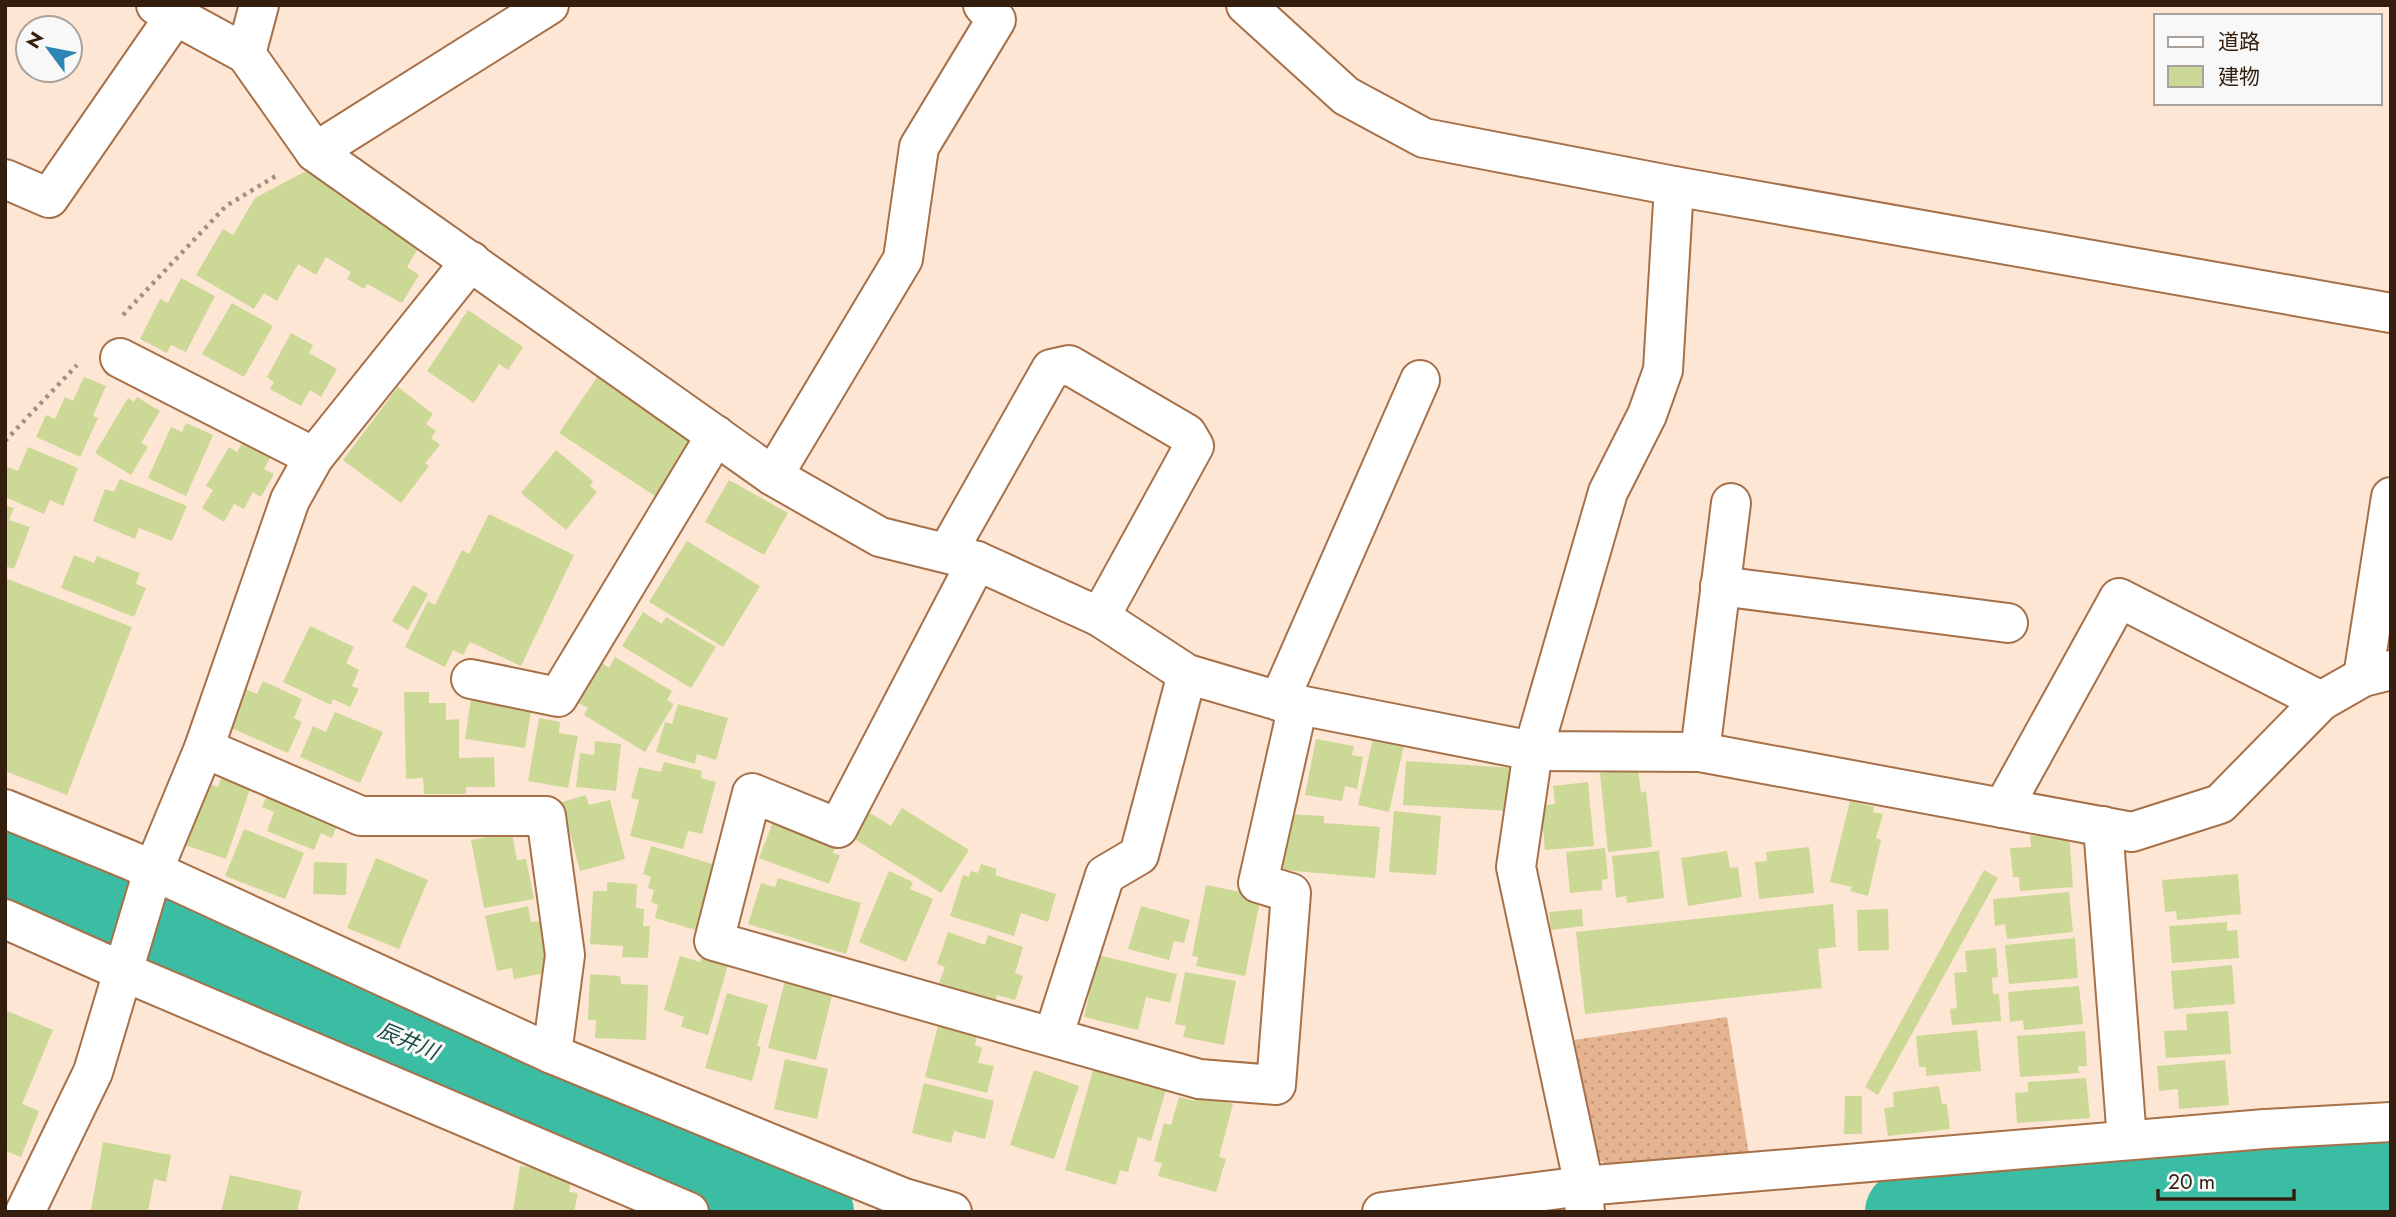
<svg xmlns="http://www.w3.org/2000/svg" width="2396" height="1217" viewBox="0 0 2396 1217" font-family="Jost,'Noto Sans JP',sans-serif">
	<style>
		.grass { fill: url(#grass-dots) }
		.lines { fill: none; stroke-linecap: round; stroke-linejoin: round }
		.river { stroke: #3bbda4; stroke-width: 82 }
		.building { fill: #ccd896 }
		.minor-casing { stroke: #a67048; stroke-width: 42 }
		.path { stroke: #a68f7e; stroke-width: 4.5; stroke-dasharray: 3.5 5; stroke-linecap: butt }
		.minor { stroke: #fff; stroke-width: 38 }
		.labels { text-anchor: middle; stroke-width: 6; stroke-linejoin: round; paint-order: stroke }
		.water-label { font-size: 21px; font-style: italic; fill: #174c41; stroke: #f8f8f8 }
	</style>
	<defs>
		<pattern id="grass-dots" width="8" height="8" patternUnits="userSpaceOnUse" patternTransform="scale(1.75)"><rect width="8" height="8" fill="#e4b390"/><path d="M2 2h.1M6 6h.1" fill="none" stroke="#c49a7b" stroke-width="1.8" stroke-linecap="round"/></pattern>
	</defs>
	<rect width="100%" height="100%" fill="#fee6d5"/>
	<path class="grass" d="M1727,1017L1750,1161L1614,1168L1595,1158L1574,1040Z"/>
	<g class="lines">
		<g class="river">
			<path d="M5,863L118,912L289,990L695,1159L813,1212"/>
			<path d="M1906,1212L1952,1206L2293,1175L2391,1169"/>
		</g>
	</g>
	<g class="building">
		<path d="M308,170L424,238L407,267L419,275L402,303L367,284L364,289L347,279L351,272L326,257L316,275L298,264L277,301L264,293L254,309L196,275L223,229L233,235L255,198Z"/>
		<path d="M181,278L215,296L186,352L171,345L167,353L140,339L160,299L168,303Z"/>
		<path d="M232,303L273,326L244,377L202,354Z"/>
		<path d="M468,310L523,347L508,370L499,364L474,403L427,371Z"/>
		<path d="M291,333L313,345L309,353L337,369L321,397L310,390L301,406L270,389L274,382L267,377Z"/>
		<path d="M598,376L693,439L655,496L559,433Z"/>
		<path d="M84,377L106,386L93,416L98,418L80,457L36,437L46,415L55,419L65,397L73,401Z"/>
		<path d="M398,387L433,414L426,424L436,431L431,438L440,445L425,463L429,466L401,503L343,460Z"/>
		<path d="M137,397L160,411L141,443L148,447L131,475L95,453L128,398L134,402Z"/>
		<path d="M186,423L213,435L186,496L148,478L171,427L182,432Z"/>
		<path d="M244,440L271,456L264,469L274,474L261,497L253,492L244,509L234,504L224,522L202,508L213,490L206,486L229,447L237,452Z"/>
		<path d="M28,447L78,468L63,506L50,500L44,514L5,497V466L18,471Z"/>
		<path d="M556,450L593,481L590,486L597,492L566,530L521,493Z"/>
		<path d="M120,479L187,506L172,541L139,528L135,539L93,521L105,489L114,492Z"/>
		<path d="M729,480L788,513L764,555L705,522Z"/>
		<path d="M5,505L14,508L9,520L30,527L14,569L5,566Z"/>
		<path d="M489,514L574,555L521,666L470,642L463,655L453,650L445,667L405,647L428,601L435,605L462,550L469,554Z"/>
		<path d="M687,541L760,586L723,647L649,602Z"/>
		<path d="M74,555L94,563L97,556L140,573L136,584L146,588L134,617L61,588Z"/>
		<path d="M5,578L132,627L67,795L5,771Z"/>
		<path d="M413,585L428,594L408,630L392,621Z"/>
		<path d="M643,612L662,624L666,617L716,647L691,688L622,646Z"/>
		<path d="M310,626L354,647L346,663L359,670L352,686L359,689L350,707L333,699L331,705L283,682Z"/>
		<path d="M615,657L672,691L667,700L674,704L645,752L584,715L588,708L578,703L602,663L609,668Z"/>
		<path d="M263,681L302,699L294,718L302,722L288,753L229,727L246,689L257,694Z"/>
		<path d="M404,692H429V703H446V720L459,719V758L494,757L495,787H466V794H424L423,778L406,779Z"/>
		<path d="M472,692L503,697L501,706L531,711L525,748L465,739Z"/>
		<path d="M678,704L728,718L716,760L697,754L695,764L656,752L665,722L672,724Z"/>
		<path d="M335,712L383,732L360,783L300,757L313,726L326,732Z"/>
		<path d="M539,718L560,722L559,733L578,736L568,788L528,781Z"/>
		<path d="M1373,738L1404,745L1389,812L1358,805Z"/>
		<path d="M1316,739L1354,746L1352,755L1363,757L1357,789L1345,786L1342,801L1305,795Z"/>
		<path d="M595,741L621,744L616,791L576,787L580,753L594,755Z"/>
		<path d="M1406,761L1513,768L1510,811L1403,805Z"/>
		<path d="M664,762L702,771L701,778L716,782L702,834L688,831L683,849L630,836L639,800L631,798L639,767L661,772Z"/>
		<path d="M1638,769L1641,793L1646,791L1652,847L1608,852L1600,773Z"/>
		<path d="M222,776L251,786L226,859L182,844L204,782L218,787Z"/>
		<path d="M1588,782L1594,846L1545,850L1541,806L1555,804L1553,786Z"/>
		<path d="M272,784L342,813L332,838L321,833L314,850L267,831L274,812L262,807Z"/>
		<path d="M586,795L589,805L610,800L625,859L580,871L562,802Z"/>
		<path d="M1850,801L1874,807L1873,812L1883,814L1876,838L1881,840L1868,896L1850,891L1852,887L1830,882Z"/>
		<path d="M902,808L969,850L941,893L853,838L870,813L891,826Z"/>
		<path d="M1394,811L1441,816L1436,875L1389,872Z"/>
		<path d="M776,814L839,838L833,853L840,855L829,884L759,858Z"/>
		<path d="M1288,814L1324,816V823L1380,827L1375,878L1283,870Z"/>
		<path d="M244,829L304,853L285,899L225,876Z"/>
		<path d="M512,833L517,860L526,859L534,899L484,908L471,840Z"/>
		<path d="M2069,833L2073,887L2020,891L2019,877H2013L2010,848L2031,847L2030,836Z"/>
		<path d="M651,846L716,865L696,930L655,918L658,905L651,902L654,890L648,888L651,877L643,874Z"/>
		<path d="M1809,847L1814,893L1759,899L1755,862L1767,861L1766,852Z"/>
		<path d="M1605,848L1608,879L1602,880V890L1570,893L1566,852Z"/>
		<path d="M1659,851L1664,898L1627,903L1626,896L1616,898L1612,856Z"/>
		<path d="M1727,851L1730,868L1738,867L1742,897L1688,906L1681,858Z"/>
		<path d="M376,858L428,880L399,949L347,928Z"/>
		<path d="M314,862L347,863L346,895L313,894Z"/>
		<path d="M981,864L997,869L995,875L1056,894L1048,922L1021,913L1014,936L950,916L963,875L969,877L971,871L978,873Z"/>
		<path d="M1984,870L1998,878L1878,1095L1865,1087Z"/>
		<path d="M889,871L913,882L910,889L933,899L906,962L859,942Z"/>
		<path d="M2238,874L2241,914L2177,920L2176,911L2165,912L2162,880Z"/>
		<path d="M778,878L861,903L846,954L748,924L761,883L775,887Z"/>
		<path d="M607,882L637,884L636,908L644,909L643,926H650L648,958L622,957L623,946L590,944L593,891H607Z"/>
		<path d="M1206,885L1261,896L1245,976L1196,966L1198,957L1192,956Z"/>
		<path d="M2069,892L2073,932L2007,939L2005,924L1995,926L1993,899Z"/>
		<path d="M1833,904L1836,947L1818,949L1822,988L1585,1014L1576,932Z"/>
		<path d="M528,906L531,922L539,921L550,972L514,979L512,968L497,971L485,916Z"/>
		<path d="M1141,906L1190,920L1184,943L1174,941L1169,960L1128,949Z"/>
		<path d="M1582,909L1583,926L1551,930L1549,912Z"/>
		<path d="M1888,909L1889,950L1858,951L1857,910Z"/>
		<path d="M2227,922V931L2237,930L2239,958L2172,963L2169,926Z"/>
		<path d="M948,932L985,945L988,935L1023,947L1015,973L1023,976L1015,1000L997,995L995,1002L939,983L945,967L937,964Z"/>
		<path d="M2075,938L2078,978L2009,984L2005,945Z"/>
		<path d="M1996,948L1998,977L1992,978L1993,994H1999L2001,1021L1952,1025L1950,1009L1957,1008L1954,973L1967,972L1965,951Z"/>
		<path d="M703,953L729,961L708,1035L681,1027L684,1017L664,1010L680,956L700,962Z"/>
		<path d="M1098,955L1177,974L1170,1003L1146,997L1138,1030L1084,1017Z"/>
		<path d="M2232,965L2235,1004L2174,1009L2171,971Z"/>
		<path d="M1185,972L1236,981L1224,1045L1183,1037L1186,1026L1175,1024Z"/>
		<path d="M590,974L620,976L621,984L648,985L646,1040L595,1038L596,1020H588Z"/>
		<path d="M785,980L833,992L816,1060L768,1048Z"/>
		<path d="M2079,986L2083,1024L2024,1030L2023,1020L2010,1022L2008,992Z"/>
		<path d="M727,993L768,1005L757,1046L761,1047L752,1081L705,1068Z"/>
		<path d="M5,1010L53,1030L22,1104L39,1111L21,1157L5,1151Z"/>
		<path d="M2228,1011L2231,1054L2166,1058L2164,1031L2187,1030L2186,1014Z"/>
		<path d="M939,1021L978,1031L975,1045L982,1048L978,1063L994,1066L987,1093L925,1077Z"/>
		<path d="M1977,1030L1981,1071L1926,1076V1067H1919L1916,1036Z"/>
		<path d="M2085,1031L2087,1066H2078L2079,1073L2020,1077L2017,1036Z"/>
		<path d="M785,1059L828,1069L817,1119L774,1109Z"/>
		<path d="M2225,1060L2229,1105L2179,1109L2178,1089L2159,1091L2157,1066Z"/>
		<path d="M1095,1063L1168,1083L1151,1141L1138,1137L1128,1172L1120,1170L1116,1185L1065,1170Z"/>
		<path d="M1034,1070L1079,1086L1054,1159L1010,1145Z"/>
		<path d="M2086,1078L2090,1118L2017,1123L2015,1093L2028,1092V1082Z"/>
		<path d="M924,1083L994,1101L985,1139L954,1131L951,1143L912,1133Z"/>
		<path d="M1939,1086L1942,1104H1947L1950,1129L1888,1136L1884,1108L1894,1107L1893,1092Z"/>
		<path d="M1196,1094L1233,1104L1219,1157L1226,1159L1216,1192L1158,1176L1162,1163L1154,1161L1164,1123L1171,1125L1179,1097L1194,1101Z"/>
		<path d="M1845,1096H1862V1134H1844Z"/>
		<path d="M103,1142L171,1155L166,1182L154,1179L148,1212L91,1210Z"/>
		<path d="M520,1166L572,1174L569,1192L578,1193L574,1212H513Z"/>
		<path d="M230,1175L302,1191L297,1212H221Z"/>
	</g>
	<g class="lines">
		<defs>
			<g id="minor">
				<path d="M156,5L246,54"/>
				<path d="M259,5L246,54L315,152L773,476L880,537L977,561L1100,617L1187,674L1279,701L1533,751L1700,752L2132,832L2220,804L2321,701L2363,677L2391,670"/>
				<path d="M1246,5L1346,96L1424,138L1674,186L2391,313"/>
				<path d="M315,152L549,5"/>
				<path d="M5,179L49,198L175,16"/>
				<path d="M120,358L314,457"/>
				<path d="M773,476L903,259L919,147L996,20L983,5"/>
				<path d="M947,553L1051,369L1069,365L1187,434L1194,446L1100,617"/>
				<path d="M977,561L838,828L752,793L714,941L1199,1079L1276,1085L1291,893L1258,883L1298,705"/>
				<path d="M1720,586L2008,623"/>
				<path d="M2363,677L2391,497"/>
				<path d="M471,679L558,697L716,435"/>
				<path d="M1279,701L1420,380"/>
				<path d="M204,748L361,816H546L565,955L552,1054"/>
				<path d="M1700,752L1731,503"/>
				<path d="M2003,808L2119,598L2321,701"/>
				<path d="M5,809L132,861L552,1054L904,1198L952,1212"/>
				<path d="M2103,826L2127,1140"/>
				<path d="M5,919L122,971L689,1212"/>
				<path d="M1053,1037L1105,875L1139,855L1187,674"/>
				<path d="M25,1212L93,1072L153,871L204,748L290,500L314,457L471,261"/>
				<path d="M1382,1212L1583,1186L2265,1129L2391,1122"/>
				<path d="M1585,1212L1580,1167L1516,867L1533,751L1608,492L1647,415L1663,370L1674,186"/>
			</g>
		</defs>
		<use href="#minor" class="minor-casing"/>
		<g class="path">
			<path d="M123,315L226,206L279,174"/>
			<path d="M5,441L77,365"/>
		</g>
		<use href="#minor" class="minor"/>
	</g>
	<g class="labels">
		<g class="water-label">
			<text transform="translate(408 1041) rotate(23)" y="7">辰井川</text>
		</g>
	</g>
	<rect width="2396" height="1217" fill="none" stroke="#341f0e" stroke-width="14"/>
	<rect x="2154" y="14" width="228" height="91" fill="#f8f8f8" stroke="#aaa19a" stroke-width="2"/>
	<rect x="2168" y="37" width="35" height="10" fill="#ffffff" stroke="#aaa19a" stroke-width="2"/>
	<text x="2218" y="49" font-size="21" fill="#341f0e">道路</text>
	<rect x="2168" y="66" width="35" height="21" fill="#ccd896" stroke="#aaa19a" stroke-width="2"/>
	<text x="2218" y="84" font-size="21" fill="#341f0e">建物</text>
	<g transform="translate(49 49) rotate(302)"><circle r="33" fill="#f8f8f8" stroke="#aaa19a" stroke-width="2"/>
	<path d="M0-5L12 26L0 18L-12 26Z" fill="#2e85b4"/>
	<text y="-10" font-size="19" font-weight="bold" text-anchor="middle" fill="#341f0e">N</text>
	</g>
	<path d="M2158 1189v10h136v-10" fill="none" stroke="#341f0e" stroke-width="3.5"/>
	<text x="2168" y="1189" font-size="21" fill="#341f0e" stroke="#f8f8f8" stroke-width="5" paint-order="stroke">20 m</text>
</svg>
